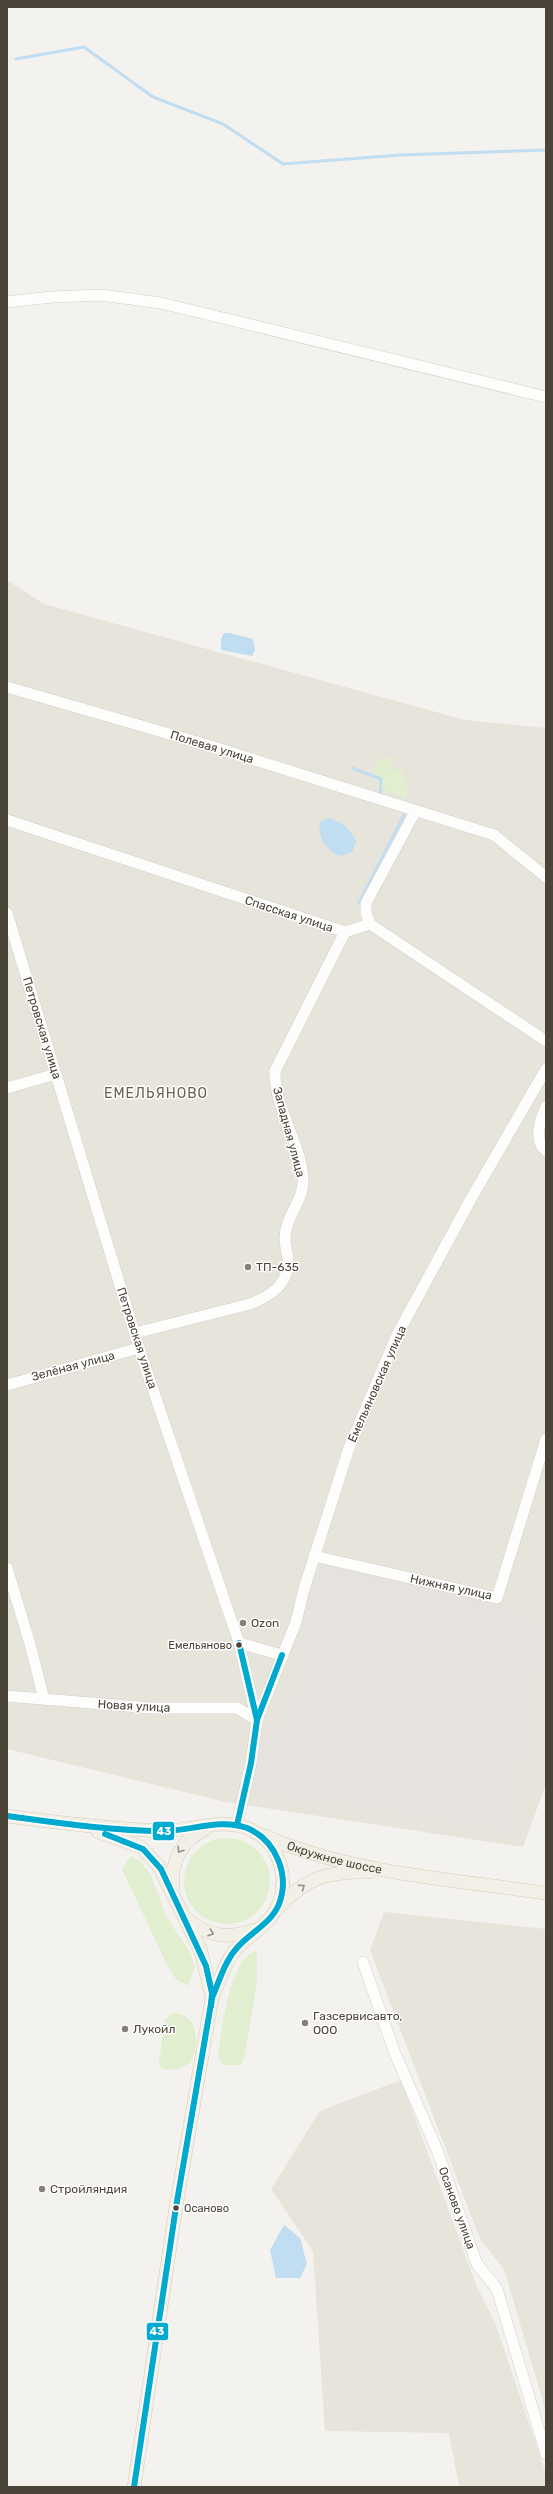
<svg xmlns="http://www.w3.org/2000/svg" width="553" height="2494" viewBox="0 0 553 2494" font-family="Rubik,sans-serif">
	<style>
		.residential { fill: #e7e4dc }
		.industrial { fill: #e6e2de }
		.green { fill: #e1eecf }
		.water { fill: #c0ddf1 }
		.lines { fill: none; stroke-linecap: round; stroke-linejoin: round }
		.stream { stroke: #c0ddf1; stroke-width: 3 }
		.minor-casing { stroke: #d2d0cb; stroke-width: 12 }
		.major-casing { stroke: #d6cebb; stroke-width: 14 }
		.minor { stroke: #fdfdfc; stroke-width: 11 }
		.major { stroke: #f2efe6; stroke-width: 13 }
		.bus-1-casing { stroke: #fff; stroke-width: 9 }
		.bus-1 { stroke: #00a9ce; stroke-width: 6 }
		.oneway { stroke: #969187 }
		.poi-dot { fill: #868178; stroke: #fff; stroke-width: 1.5 }
		.bus-dot { fill: #4b4439; stroke: #fff; stroke-width: 1.5 }
		.labels { text-anchor: middle; stroke-width: 3; stroke-linejoin: round; paint-order: stroke }
		.bus-label { font-size: 11px; fill: #4b4439; stroke: #fff; text-anchor: end }
		.street-label { font-size: 12px; fill: #4b4439; stroke: #fff }
		.poi-label { font-size: 12px; fill: #4b4439; stroke: #fff; text-anchor: start }
		.quarter-label { font-size: 14px; letter-spacing: 1px; fill: #6e6250; stroke: #fff }
		.line-badge { stroke: #fff; stroke-width: 1.5 }
		.badge-label { font-size: 11px; text-anchor: middle; font-weight: bold; fill: #fff }
	</style>
	<rect width="100%" height="100%" fill="#f4f2ee"/>
	<g class="residential">
		<path d="M7,580L44,604L465,720L546,728V1784L523,1847L226,1802L7,1749Z"/>
		<path d="M384,1912L546,1929V2412L504,2269L480,2239L370,1950Z"/>
		<path d="M401,2080L477,2287L496,2325L546,2474V2487H459L449,2433L325,2431L313,2251L271,2189L320,2111Z"/>
	</g>
	<path class="industrial" d="M314,1563L506,1604L546,1620V1653L512,1834L250,1792L261,1725L284,1727Z"/>
	<g class="green">
		<path d="M385,757L392,759L391,769L402,771C407,778 410,790 405,798L377,787L374,770L379,759Z"/>
		<circle cx="227" cy="1881" r="43"/>
		<path d="M131,1856L141,1862L151,1875L166,1916L189,1951L195,1967L188,1986L176,1979L168,1967L122,1869Z"/>
		<path d="M257,1951V1982L244,2059L241,2065H226L220,2062L218,2053C222,2030 230,1954 257,1951Z"/>
		<path d="M170,2014C198,2009 201,2046 190,2063L178,2069L165,2070L159,2065V2061L165,2021Z"/>
	</g>
	<g class="water">
		<path d="M224,633H230L253,639L255,650L252,656L221,650V639Z"/>
		<path d="M328,818C341,821 350,829 356,841L352,852L341,856C327,852 317,837 320,822Z"/>
		<path d="M284,2225L300,2238L307,2264L300,2278H276L270,2250Z"/>
	</g>
	<g class="lines">
		<g class="stream">
			<path d="M16,59L84,47L153,97L223,124L283,164L400,155L546,150"/>
			<path d="M352,768L381,779L380,796"/>
			<path d="M359,903L404,815"/>
		</g>
		<defs>
			<g id="minor">
				<path d="M7,302L52,297L101,295L161,303L546,397"/>
				<path d="M7,687L204,744L494,835L546,877"/>
				<path d="M7,820L345,932L370,924L546,1041"/>
				<path d="M7,913L139,1348L239,1643L257,1720L251,1763L237,1825"/>
				<path d="M370,924L366,913V903L415,812"/>
				<path d="M7,1088L56,1074"/>
				<path d="M546,1107C540,1119 533,1141 546,1151"/>
				<path d="M135,1333L250,1304C270,1296 288,1285 288,1262C288,1254 285,1246 285,1238C285,1217 304,1200 303,1180C301,1142 274,1108 275,1071L345,932"/>
				<path d="M7,1385L139,1348"/>
				<path d="M314,1556L497,1598L546,1439"/>
				<path d="M7,1568L30,1644L44,1699"/>
				<path d="M239,1643L282,1655"/>
				<path d="M7,1696L151,1708H237L257,1720"/>
				<path d="M257,1720L296,1622L304,1589L349,1448L397,1335L472,1197L546,1069"/>
				<path d="M363,1962L394,2051L437,2150L477,2264L497,2289L546,2454"/>
			</g>
			<g id="major">
				<path d="M7,1816C59,1823 110,1829 163,1831C190,1831 221,1818 247,1828C278,1840 289,1874 279,1903C272,1923 250,1934 236,1949C225,1963 219,1981 212,1998L176,2207L134,2487"/>
				<path d="M98,1832L141,1847L158,1865L201,1951L212,1998"/>
				<path id="s1" d="M265,1836C348,1873 455,1880 546,1893"/>
				<path d="M173,1887C170,1862 182,1839 206,1829"/>
				<path d="M277,1909C306,1877 328,1871 370,1872"/>
				<path d="M187,1919C208,1937 229,1939 254,1930"/>
			</g>
		</defs>
		<use href="#minor" class="minor-casing"/>
		<use href="#major" class="major-casing"/>
		<use href="#minor" class="minor"/>
		<use href="#major" class="major"/>
		<defs>
			<g id="bus-1">
				<path d="M257,1720L282,1655"/>
				<path d="M7,1816C58,1823 111,1831 163,1831C191,1831 220,1818 247,1828C276,1840 290,1875 279,1904C271,1924 249,1933 236,1949C224,1963 219,1982 212,1998L176,2207L134,2487"/>
				<path d="M237,1825L251,1763L257,1720L239,1643"/>
				<path d="M105,1834L143,1849L161,1869L206,1966L212,1993L211,2006"/>
			</g>
		</defs>
		<use href="#bus-1" class="bus-1-casing"/>
		<use href="#bus-1" class="bus-1"/>
	</g>
	<defs><path id="oneway-chevron" d="M-2-3.5L2.5 0L-2 3.5" fill="none" stroke-width="1.6" stroke-linecap="round" stroke-linejoin="round"/></defs>
	<g class="oneway">
		<use href="#oneway-chevron" transform="translate(180 1850) rotate(124)"/>
		<use href="#oneway-chevron" transform="translate(302 1887) rotate(-36)"/>
		<use href="#oneway-chevron" transform="translate(211 1933) rotate(19)"/>
	</g>
	<g class="poi-dot">
		<circle cx="248" cy="1267" r="4"/>
		<circle cx="243" cy="1623" r="4"/>
		<circle cx="305" cy="2023" r="4"/>
		<circle cx="125" cy="2029" r="4"/>
		<circle cx="42" cy="2189" r="4"/>
	</g>
	<g class="bus-dot">
		<circle cx="239" cy="1645" r="3.5"/>
		<circle cx="176" cy="2208" r="3.5"/>
	</g>
	<g class="labels">
		<g class="bus-label">
			<text x="232" y="1649">Емельяново</text>
			<text x="184" y="2212" text-anchor="start">Осаново</text>
		</g>
		<g class="street-label">
			<text transform="translate(212 747) rotate(17)" y="4">Полевая улица</text>
			<text transform="translate(289 914) rotate(18)" y="4">Спасская улица</text>
			<text transform="translate(42 1028) rotate(73)" y="4">Петровская улица</text>
			<text transform="translate(289 1132) rotate(75)" y="4">Западная улица</text>
			<text transform="translate(137 1338) rotate(72)" y="4">Петровская улица</text>
			<text transform="translate(73 1366) rotate(-15)" y="4">Зелёная улица</text>
			<text transform="translate(377 1384) rotate(-66)" y="4">Емельяновская улица</text>
			<text transform="translate(451 1587) rotate(12)" y="4">Нижняя улица</text>
			<text transform="translate(134 1706) rotate(3)" y="4">Новая улица</text>
			<text dy="4" stroke="none"><textPath href="#s1" startOffset="73">Окружное шоссе</textPath></text>
			<text transform="translate(457 2208) rotate(70)" y="4">Осаново улица</text>
		</g>
		<g class="poi-label">
			<text x="256" y="1271">ТП-635</text>
			<text x="251" y="1627">Ozon</text>
			<text x="313" y="2020">Газсервисавто,<tspan x="313" dy="14">ООО</tspan></text>
			<text x="133" y="2033">Лукойл</text>
			<text x="50" y="2193">Стройляндия</text>
		</g>
		<g class="quarter-label">
			<text x="156" y="1098">ЕМЕЛЬЯНОВО</text>
		</g>
	</g>
	<g class="line-badge">
		<rect x="152" y="1821" width="23" height="20" rx="4" fill="#00a9ce"/>
		<rect x="146" y="2322" width="23" height="19" rx="4" fill="#00a9ce"/>
	</g>
	<g class="badge-label">
		<text x="164" y="1835">43</text>
		<text x="157" y="2335">43</text>
	</g>
	<rect width="553" height="2494" fill="none" stroke="#4b4439" stroke-width="16"/>
</svg>
